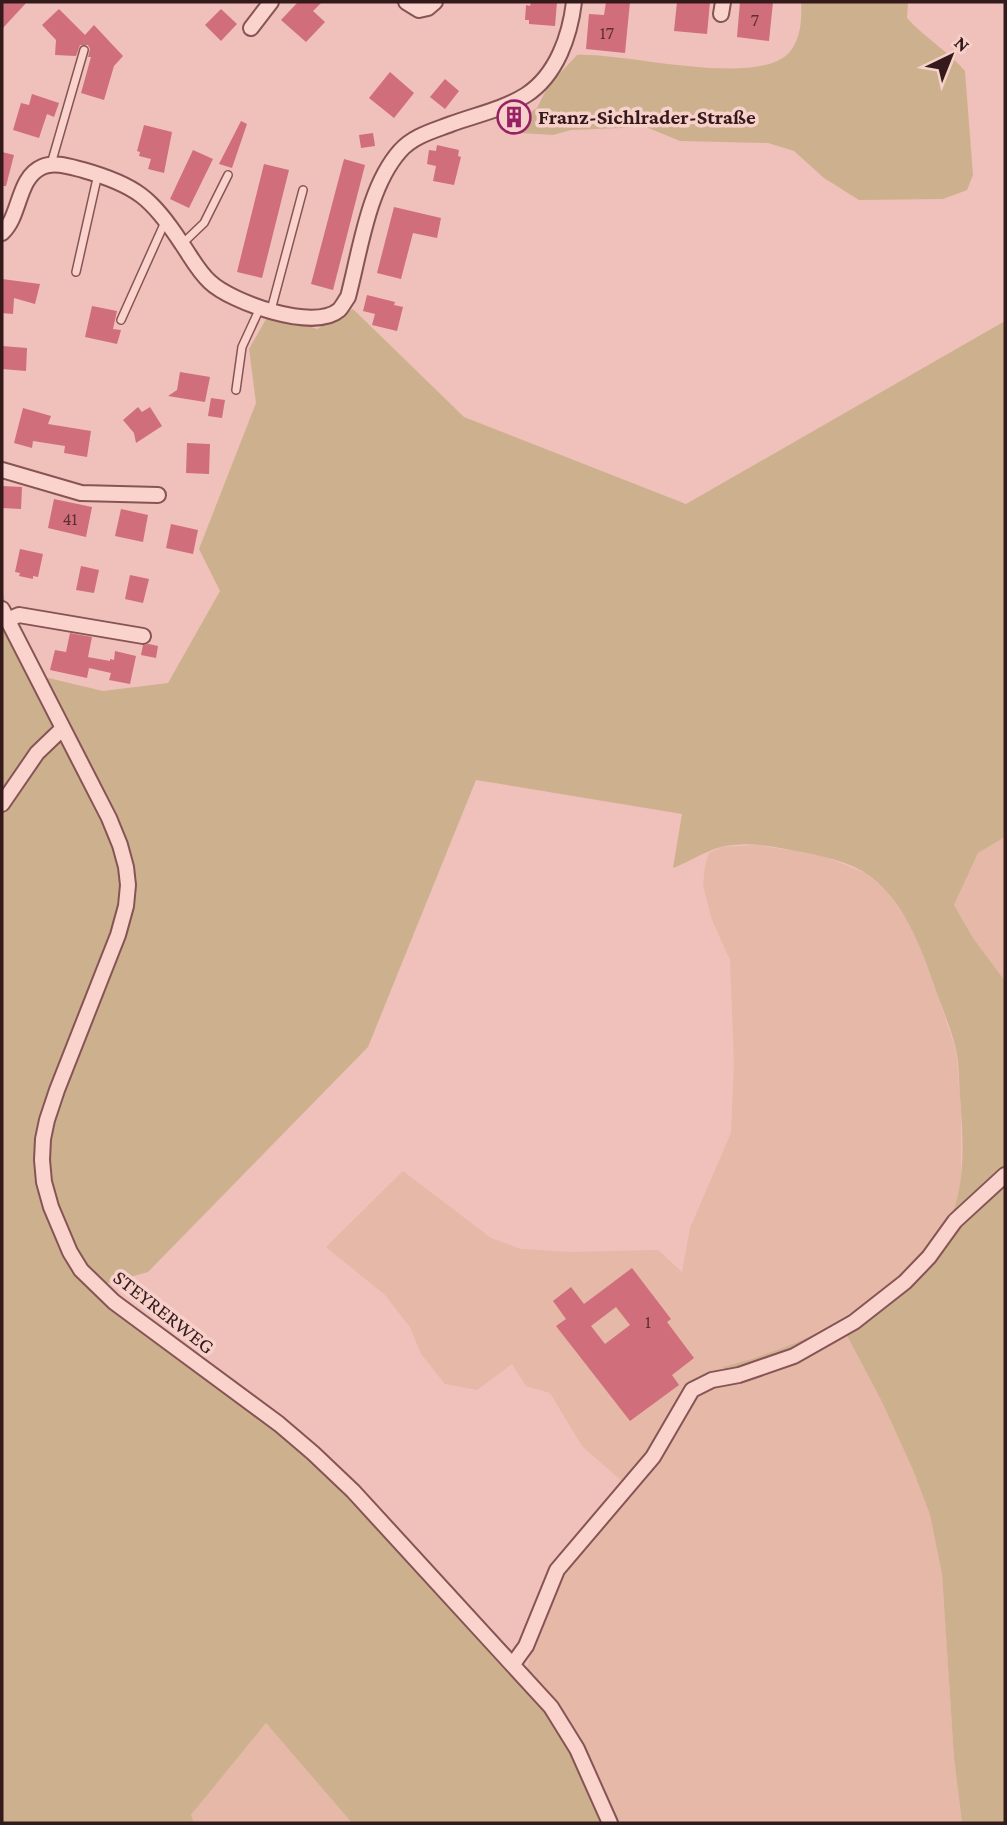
<svg xmlns="http://www.w3.org/2000/svg" width="1007" height="1825" viewBox="0 0 1007 1825" font-family="'Crimson Pro',serif">
	<style>
		.farmland { fill: #e5b8a7 }
		.green { fill: #cdb18e }
		.building { fill: #d06e7c; fill-rule: evenodd }
		.lines { fill: none; stroke-linecap: round; stroke-linejoin: round }
		.service-casing { stroke: #875455; stroke-width: 10 }
		.minor-casing { stroke: #875455; stroke-width: 18 }
		.service { stroke: #fad3cd; stroke-width: 7 }
		.minor { stroke: #fad3cd; stroke-width: 14 }
		.labels { text-anchor: middle; stroke-width: 7; stroke-linejoin: round; paint-order: stroke }
		.number-label { font-size: 18px; fill: #5c2f34 }
		.poi-label { font-size: 21px; font-weight: bold; fill: #351a1c; stroke: #f7d0ca; text-anchor: start }
		.street-label { font-size: 21px; fill: #351a1c; stroke: #f7d0ca }
	</style>
	<rect width="100%" height="100%" fill="#efc1ba"/>
	<g class="farmland">
		<path d="M1005,837V981L973,938L954,905L978,853Z"/>
		<path d="M758,845L824,856L867,874L885,889L908,921L925,958L956,1050L961,1111V1190L949,1221L912,1271L871,1301L798,1343L759,1357L723,1367L733,1380L845,1333L882,1402L913,1470L930,1515L942,1573L954,1758L962,1823H619L609,1800L559,1706L527,1669L532,1648L557,1583L578,1553L633,1491L582,1446L550,1393L526,1386L512,1364L477,1390L445,1384L421,1354L410,1327L385,1295L326,1247L403,1171L491,1238L521,1249L570,1252L658,1250L682,1272L690,1228L731,1133L734,1062L730,960L712,920L703,885L705,866L709,853L722,847Z"/>
		<path d="M266,1723L352,1823H194L191,1815Z"/>
	</g>
	<g class="green">
		<path d="M801,2H908L907,18C925,38 948,51 965,71L973,175L967,190L943,199L859,200L824,178L794,151L768,143L680,141L646,127L571,130L553,135L504,132L499,125L512,124L537,108L548,86L577,55C625,52 764,91 792,49C801,36 802,17 801,2Z"/>
		<path d="M353,309L464,417L686,504L1005,321V837L978,853L954,905L973,938L1005,981V1823H962L954,1758L942,1574L930,1515L913,1470L882,1402L846,1334L733,1380L723,1367C807,1345 903,1301 948,1222C967,1188 963,1134 960,1097C959,1081 959,1064 956,1049C952,1032 945,1015 939,999C924,956 908,905 870,876C849,861 820,855 795,851C772,846 745,841 721,847C705,851 689,862 673,868L682,814L476,780L368,1047L148,1272L97,1286L214,1377L339,1468L508,1647L558,1706L609,1800L619,1823H352L266,1723L191,1815L194,1823H2V590L5,602L44,677L103,691L168,683L220,591L199,549L256,403L249,349L270,312L317,329Z"/>
	</g>
	<g class="building">
		<path d="M2,2H27L2,29Z"/>
		<path d="M298,2H322L313,11L325,22L306,42L281,20Z"/>
		<path d="M531,2H557L555,26L529,24V20H525L526,5L530,6Z"/>
		<path d="M606,2H630L625,53L586,49L589,14L604,15Z"/>
		<path d="M677,2H710L707,34L674,31Z"/>
		<path d="M740,2H773L769,41L737,37Z"/>
		<path d="M59,9L85,35L94,25L123,56L114,66L104,100L81,93L91,57H88L90,49L88,45H80L76,56L55,55L56,40L42,25Z"/>
		<path d="M221,9L237,24L221,41L205,25Z"/>
		<path d="M390,72L414,93L394,118L369,98Z"/>
		<path d="M445,79L459,91L445,109L430,97Z"/>
		<path d="M32,94L59,103L54,117L47,114L39,138L13,130L21,103L29,105Z"/>
		<path d="M241,121L247,124L232,168L219,164Z"/>
		<path d="M144,125L172,132L164,173L148,169L151,159L139,156L140,152L137,151Z"/>
		<path d="M373,133L375,146L361,148L359,135Z"/>
		<path d="M437,145L459,150L458,156L461,157L454,185L433,181L436,166L427,164L429,150L436,151Z"/>
		<path d="M193,150L213,159L189,208L170,199Z"/>
		<path d="M2,152L14,155L6,186H2Z"/>
		<path d="M344,159L365,165L333,290L311,284Z"/>
		<path d="M264,164L289,170L262,278L237,272Z"/>
		<path d="M394,207L441,218L437,238L413,233L401,279L377,273Z"/>
		<path d="M2,279L40,284L35,304L14,298L13,314L2,313Z"/>
		<path d="M367,295L395,302L394,305L403,307L397,331L372,325L375,314L363,311Z"/>
		<path d="M92,306L117,311L113,329L121,330L117,344L85,337Z"/>
		<path d="M2,346L27,348L26,371L2,369Z"/>
		<path d="M180,372L210,377L205,402L168,396L177,390Z"/>
		<path d="M211,398L225,400L222,418L208,416Z"/>
		<path d="M138,407L142,412L150,407L162,426L136,443L134,433L123,420Z"/>
		<path d="M23,408L51,416L48,424L91,431L87,457L64,453L65,446L33,441L32,448L14,443Z"/>
		<path d="M187,443L210,444L209,474L186,473Z"/>
		<path d="M2,486L22,487L21,509L2,508Z"/>
		<path d="M54,499L92,507L86,537L48,528Z"/>
		<path d="M121,509L148,515L143,542L115,536Z"/>
		<path d="M171,524L198,530L193,554L166,548Z"/>
		<path d="M20,549L43,554L38,577L33,576V579L19,576L20,573L15,572Z"/>
		<path d="M81,566L99,570L94,593L76,590Z"/>
		<path d="M130,575L149,579L143,603L125,599Z"/>
		<path d="M70,633L92,637L88,657L110,661V659L114,660L115,651L136,656L130,684L109,680L111,673L89,668L87,678L50,670L55,650L66,652Z"/>
		<path d="M149,644L158,646L156,658L141,655L143,645Z"/>
		<path d="M632,1268L671,1319L667,1322L694,1358L672,1375L679,1385L630,1421L556,1326L566,1319L553,1301L571,1287L584,1304ZM616,1307L630,1325L605,1344L591,1326Z"/>
	</g>
	<g class="lines">
		<defs>
			<g id="service">
				<path d="M51,164L84,50"/>
				<path d="M182,244L204,223L228,175"/>
				<path d="M76,272L98,174"/>
				<path d="M271,310L303,190"/>
				<path d="M121,320L165,222"/>
				<path d="M236,390L242,347L260,308"/>
			</g>
			<g id="minor">
				<path d="M406,2L419,10L428,8L435,2"/>
				<path d="M721,14L723,2"/>
				<path d="M251,28L271,2"/>
				<path d="M2,233C21,216 17,178 42,167C54,161 71,167 83,170C136,185 152,198 182,244C191,257 198,271 210,282C231,302 314,332 339,310C342,307 345,301 348,297C360,252 368,187 400,151C413,136 433,131 451,124C476,115 504,109 526,95C557,75 570,35 574,2"/>
				<path d="M2,470L81,493L158,495"/>
				<path d="M2,609L109,818L120,845L126,867L128,885L126,906L118,935L57,1090L47,1120L43,1139L42,1160L44,1182L51,1207L70,1252L81,1270L114,1302L279,1424L313,1453L353,1491L551,1707L577,1749L610,1823"/>
				<path d="M7,620L19,615L143,636"/>
				<path d="M2,804L37,753L62,729"/>
				<path d="M513,1664L526,1646L557,1570L653,1457L692,1390L712,1380L739,1375L794,1356L854,1322L905,1282L929,1257L955,1221L1005,1175"/>
			</g>
		</defs>
		<use href="#service" class="service-casing"/>
		<use href="#minor" class="minor-casing"/>
		<use href="#service" class="service"/>
		<use href="#minor" class="minor"/>
	</g>
	<defs>
		<symbol id="building-ring" viewBox="-11 -11 22 22"><circle r="9.5" fill="#f7d0ca" stroke="#982165" stroke-width="1.5"/><path d="M-4-6H4V6H1V3H-1V6H-4ZM-2.5-4.3h1.7v1.8h-1.7ZM.8-4.3h1.7v1.8H.8ZM-2.5-1h1.7V.8h-1.7ZM.8-1h1.7V.8H.8Z" fill="#982165"/></symbol>
	</defs>
	<g fill-rule="evenodd">
		<use href="#building-ring" x="495" y="98" width="38" height="38"/>
	</g>
	<g class="labels">
		<g class="number-label">
			<text x="755" y="26">7</text>
			<text x="607" y="39">17</text>
			<text x="70" y="525">41</text>
			<text x="648" y="1328">1</text>
		</g>
		<g class="poi-label">
			<text x="538" y="124">Franz-Sichlrader-Straße</text>
		</g>
		<g class="street-label">
			<text transform="translate(164 1312) rotate(38)" y="7">STEYRERWEG</text>
		</g>
	</g>
	<rect width="1007" height="1825" fill="none" stroke="#351a1c" stroke-width="7"/>
	<g transform="translate(951 56) rotate(43)" stroke="#f7d0ca" stroke-width="5" paint-order="stroke">
	<path d="M0-5L12 26L0 18L-12 26Z" fill="#351a1c"/>
	<text y="-10" font-size="19" font-weight="bold" text-anchor="middle" fill="#351a1c">N</text>
	</g>
</svg>
